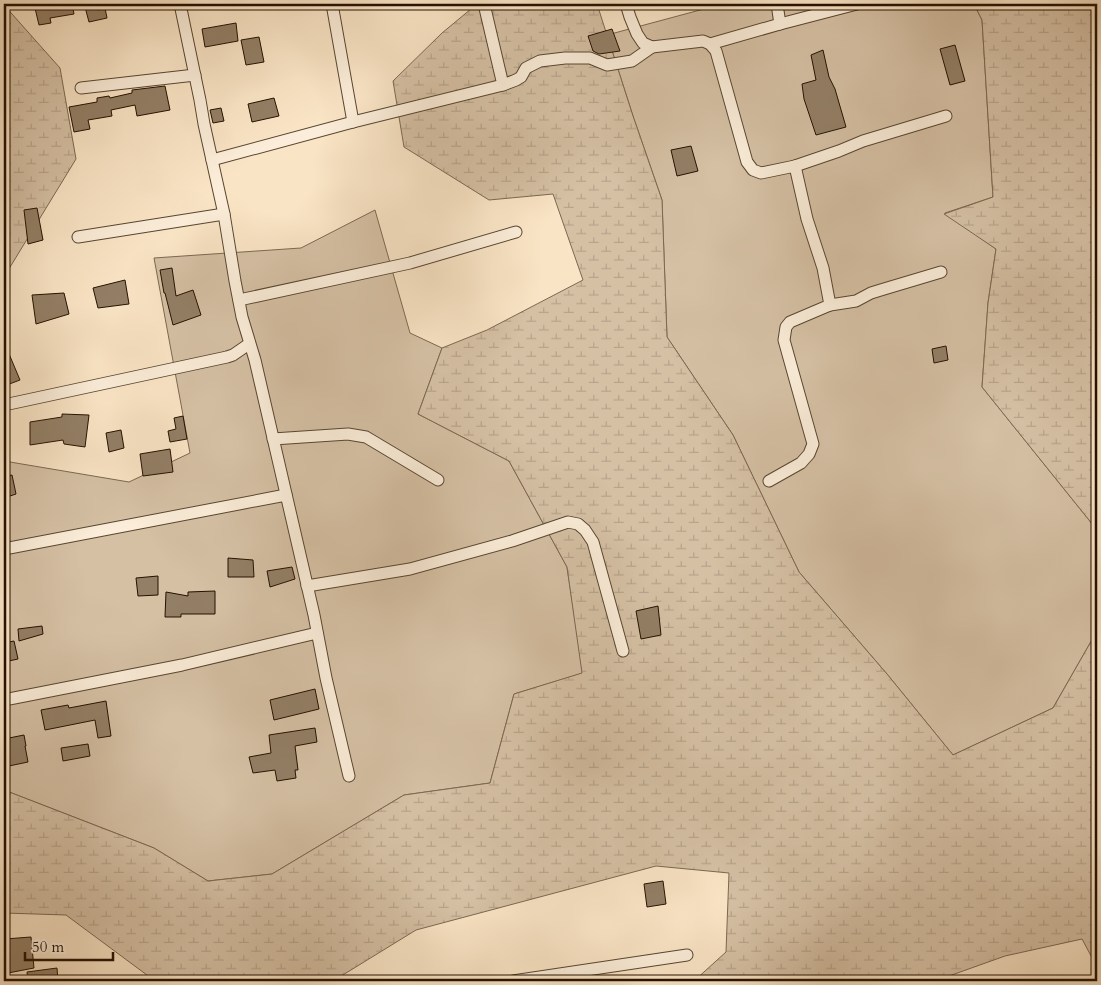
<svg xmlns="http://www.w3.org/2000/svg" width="1101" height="985" viewBox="0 0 1101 985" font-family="Cardo,serif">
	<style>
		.green { fill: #d5c0a4; stroke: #7c6852 }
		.wetland { fill: url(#wetland-marsh); stroke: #7c6852 }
		.building { fill: #937f66; stroke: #241100 }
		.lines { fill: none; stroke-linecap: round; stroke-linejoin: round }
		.street-casing { stroke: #594631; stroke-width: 13 }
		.street { stroke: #fbedd9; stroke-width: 11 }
	</style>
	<defs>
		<pattern id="wetland-marsh" width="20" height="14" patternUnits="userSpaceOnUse" patternTransform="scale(1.25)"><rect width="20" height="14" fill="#d5c0a4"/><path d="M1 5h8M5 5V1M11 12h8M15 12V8" fill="none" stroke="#b7a48b"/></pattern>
	</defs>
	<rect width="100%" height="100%" fill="#f9e4c5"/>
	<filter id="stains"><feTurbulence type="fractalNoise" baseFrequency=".004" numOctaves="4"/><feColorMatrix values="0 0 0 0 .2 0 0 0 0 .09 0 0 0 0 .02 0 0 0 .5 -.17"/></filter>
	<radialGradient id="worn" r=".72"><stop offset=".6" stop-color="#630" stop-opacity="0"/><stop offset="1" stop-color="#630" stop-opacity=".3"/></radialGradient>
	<g class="green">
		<path d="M714,4H974L982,20L993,197L945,213L996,249L988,303L982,387L1093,525L1097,552V631L1053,708L953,755L887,674L799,572L733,435L667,337L662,200L633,116L607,35L715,6Z"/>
		<path d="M375,210L410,333L442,348L418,414L509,461L567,567L583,673L514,694L490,783L404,795L272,874L208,881L154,848L4,790V461L129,482L190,453L154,258L301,248Z"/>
	</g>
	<g class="wetland">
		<path d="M477,4H597L633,116L662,200L667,337L733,435L799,572L887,674L953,755L1053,708L1097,631V967L1082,939L1005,956L935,981H694L726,952L729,873L656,866L416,930L333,981H155L66,915L4,913V790L154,848L208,881L272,874L404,795L490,783L514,694L582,673L567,567L509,461L418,414L442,348L487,330L583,280L553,194L489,200L404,147L393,81L442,33Z"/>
		<path d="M974,4H1097V552L1093,525L982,387L988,303L996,249L944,214L993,197L982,20Z"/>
		<path d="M4,5L60,68L76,159L4,277Z"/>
	</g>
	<g class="building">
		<path d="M34,4H46L47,6L61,4H72L74,14L50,18L51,23L39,25Z"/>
		<path d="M97,4L98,10L105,8L107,18L89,22L85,7Z"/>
		<path d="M236,23L238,41L205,47L202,29Z"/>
		<path d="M612,29L620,51L599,54L593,51L588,36Z"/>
		<path d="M259,37L264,62L246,65L241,40Z"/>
		<path d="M955,45L965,81L950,85L940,49Z"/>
		<path d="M823,50L829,77L835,89L846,127L816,135L804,99L802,84L816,80L811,55Z"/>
		<path d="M165,86L170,110L137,116L135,105L111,110L112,116L88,120L90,129L74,132L69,107L97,102V98L109,96L110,98L132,93V90Z"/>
		<path d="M274,98L279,116L252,122L248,104Z"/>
		<path d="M221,108L224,121L213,123L210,110Z"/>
		<path d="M691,146L698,171L677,176L671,150Z"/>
		<path d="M37,208L43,240L28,244L24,210Z"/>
		<path d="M172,268L176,296L193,290L201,315L173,325L165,293H164L160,270Z"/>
		<path d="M125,280L129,304L98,308L93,288Z"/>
		<path d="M64,293L69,314L36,324L32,295Z"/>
		<path d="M4,342L20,380L4,386Z"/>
		<path d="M946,346L948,360L934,363L932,349Z"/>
		<path d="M62,414L89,415L85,447L64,444L63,440L30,445V422L62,417Z"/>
		<path d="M183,416L187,439L170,442L168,431L176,429L174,418Z"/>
		<path d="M121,430L124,448L109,452L106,433Z"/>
		<path d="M170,449L173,472L143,476L140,454Z"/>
		<path d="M12,475L16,494L4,498V477Z"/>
		<path d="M228,558L253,560L254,577H228Z"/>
		<path d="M292,567L295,579L270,587L267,571Z"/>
		<path d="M158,576V595L138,596L136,578Z"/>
		<path d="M215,591V614H181V617H165L166,592L188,596V592Z"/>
		<path d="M658,606L661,635L641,639L636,611Z"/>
		<path d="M42,626L43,634L19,641L18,629Z"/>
		<path d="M14,641L18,659L4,662V643Z"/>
		<path d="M315,689L319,709L274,720L270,700Z"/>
		<path d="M106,701L111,736L98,738L95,720L45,730L41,710L68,705L69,708Z"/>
		<path d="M315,728L317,742L295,746L298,770H295L296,778L277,781L275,770L253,773L249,757L271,753L269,735Z"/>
		<path d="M24,735L26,746H25L28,762L4,767V739Z"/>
		<path d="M88,744L90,756L63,761L61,748Z"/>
		<path d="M663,881L666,904L647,907L644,884Z"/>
		<path d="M31,937L34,968L8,973L5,959H7L5,939Z"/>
		<path d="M57,968L58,981H28L27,972Z"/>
	</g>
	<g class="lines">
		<defs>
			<g id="street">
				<path d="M180,4L200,100L204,124L224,214L235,281L242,317L255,360L314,615L326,678L349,776"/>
				<path d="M332,4L353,122"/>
				<path d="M484,4L503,85"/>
				<path d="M626,4L630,17L637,34L643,43L652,47L703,41L710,44L716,51L747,162L753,170L761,173L795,166L807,219L823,268L830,305L790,322L786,327L784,340L813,444L809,454L801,463L769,481"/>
				<path d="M777,4L780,24"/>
				<path d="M710,44L780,24L857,4"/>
				<path d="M81,88L195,75"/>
				<path d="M212,160L353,122L503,85L516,80L521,77L526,68L540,61L565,58H590L607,65L632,61L652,47"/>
				<path d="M795,166L839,151L863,141L946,116"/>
				<path d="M78,237L224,214"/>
				<path d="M239,300L410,263L516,232"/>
				<path d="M830,305L856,301L871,293L884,289L941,272"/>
				<path d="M4,405L227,357L233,355L249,344"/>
				<path d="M273,439L348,434L366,437L438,480"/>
				<path d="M4,549L286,495"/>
				<path d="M307,586L410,569L512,541L568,522L578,524L585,530L593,542L623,651"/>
				<path d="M4,700L182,665L317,633"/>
				<path d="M513,981L687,955"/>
			</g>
		</defs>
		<use href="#street" class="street-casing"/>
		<use href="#street" class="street"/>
	</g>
	<rect width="1101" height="985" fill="none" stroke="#f9e4c5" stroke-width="20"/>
	<rect x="5" y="5" width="1091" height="975" fill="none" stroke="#241100" stroke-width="2.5"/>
	<rect x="10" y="10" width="1081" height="965" fill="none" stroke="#241100"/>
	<path d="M25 952v8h88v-8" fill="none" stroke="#241100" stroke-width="2.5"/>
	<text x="32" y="952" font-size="15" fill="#241100" stroke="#fbedd9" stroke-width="4" paint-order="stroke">50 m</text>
	<rect width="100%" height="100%" filter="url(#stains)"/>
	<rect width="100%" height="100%" fill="url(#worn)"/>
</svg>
